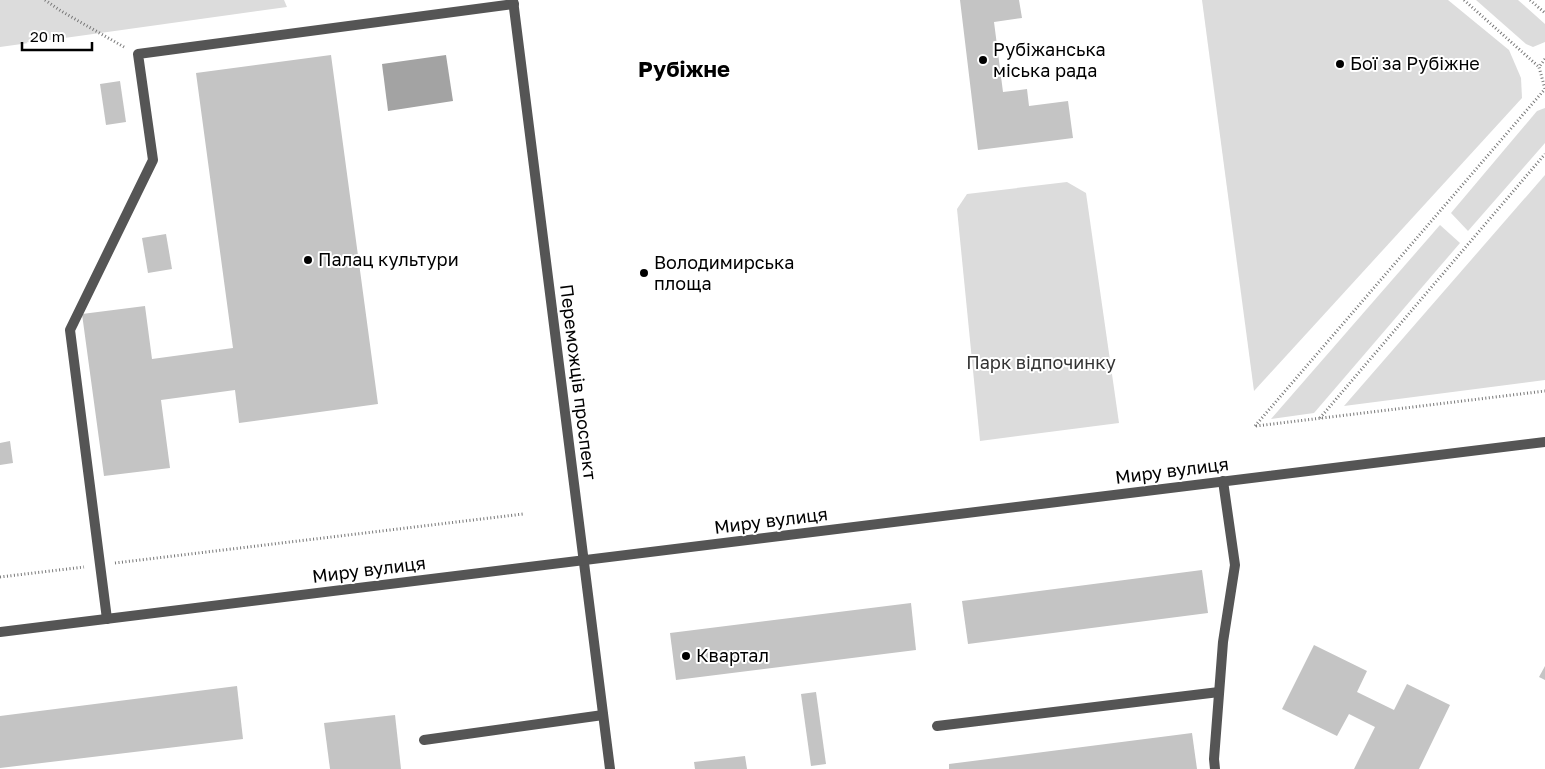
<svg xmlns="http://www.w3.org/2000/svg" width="1545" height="769" viewBox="0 0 1545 769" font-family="'Golos Text',sans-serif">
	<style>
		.green { fill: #dcdcdc }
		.water { fill: #a3a3a3 }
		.building { fill: #c4c4c4 }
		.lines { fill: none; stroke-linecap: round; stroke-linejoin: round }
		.path { stroke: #777; stroke-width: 3; stroke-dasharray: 1 2.5; stroke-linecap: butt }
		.service { stroke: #555; stroke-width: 10 }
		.tertiary { stroke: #555; stroke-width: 10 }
		.poi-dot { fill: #000; stroke: #fff; stroke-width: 2 }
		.labels { text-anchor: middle; stroke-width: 4; stroke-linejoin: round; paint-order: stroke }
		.poi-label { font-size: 18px; fill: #000; stroke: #fff; text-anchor: start }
		.park-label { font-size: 18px; fill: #333; stroke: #fff }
		.street-label { font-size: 18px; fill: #000; stroke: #fff }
		.district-label { font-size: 22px; font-weight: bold; fill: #000; stroke: #fff }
	</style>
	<rect width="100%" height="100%" fill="#fff"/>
	<g class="green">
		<path d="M0,0H284L287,7L0,47Z"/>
		<path d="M1202,0H1448L1509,50L1521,78L1522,98L1254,391Z"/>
		<path d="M1476,0H1518L1545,24V42L1533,47L1526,44Z"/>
		<path d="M1545,108V143L1468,231L1451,213L1537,111Z"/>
		<path d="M1545,175V380L1344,406Z"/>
		<path d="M1067,182L1086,193L1119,423L980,441L957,209L967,194Z"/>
		<path d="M1440,225L1460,243L1314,413L1271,419Z"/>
	</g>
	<path class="water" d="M446,55L453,101L388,111L382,64Z"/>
	<g class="building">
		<path d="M960,0H1019L1022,18L994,22L1003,92L1027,89L1029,106L1068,101L1073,138L978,150Z"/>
		<path d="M331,55L378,404L239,423L235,390L161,400L170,468L104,476L82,314L145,306L152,359L233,348L196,73Z"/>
		<path d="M120,81L126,122L106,125L100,84Z"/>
		<path d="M166,234L172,269L148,273L142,238Z"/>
		<path d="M10,441L13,463L0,465V443Z"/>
		<path d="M1202,570L1208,613L968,644L962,601Z"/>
		<path d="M911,603L916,650L676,680L670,633Z"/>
		<path d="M1314,645L1367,671L1357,692L1394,710L1407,684L1450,705L1419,769H1354L1375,727L1349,714L1337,736L1282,709Z"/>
		<path d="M1545,666V680L1539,677Z"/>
		<path d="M237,686L243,739L0,768V716Z"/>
		<path d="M816,692L826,764L811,766L801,694Z"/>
		<path d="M395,715L401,769H330L324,723Z"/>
		<path d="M1192,733L1197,769H949V764Z"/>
		<path d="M745,756L747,769H695L694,762Z"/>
	</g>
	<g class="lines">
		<g class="path">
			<path d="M45,0L61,11L124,47"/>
			<path d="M1464,0L1539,67"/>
			<path d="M1530,0L1545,13"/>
			<path d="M1545,59L1539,67L1545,89"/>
			<path d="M1320,418L1545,154"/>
			<path d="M1255,426L1545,89"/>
			<path d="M1256,426L1545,391"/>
			<path d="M115,563L523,514"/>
			<path d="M0,577L84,567"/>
		</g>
		<g class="service">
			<path d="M107,619L70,330L153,160L138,54L514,4"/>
			<path d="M937,726L1219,692"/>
			<path d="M424,740L603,715"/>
			<path d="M1215,769L1214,759L1223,642L1235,565L1223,481"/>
		</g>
		<g class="tertiary">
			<path d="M513,0L610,769"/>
			<path d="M0,632L1545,442"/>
		</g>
	</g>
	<g class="poi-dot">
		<circle cx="983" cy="60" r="5"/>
		<circle cx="1340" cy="64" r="5"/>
		<circle cx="308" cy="260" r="5"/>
		<circle cx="644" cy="273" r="5"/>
		<circle cx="686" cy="656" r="5"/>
	</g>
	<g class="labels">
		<g class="poi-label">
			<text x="993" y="56">Рубіжанська<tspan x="993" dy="21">міська рада</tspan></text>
			<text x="1350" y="70">Бої за Рубіжне</text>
			<text x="318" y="266">Палац культури</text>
			<text x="654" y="269">Володимирська<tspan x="654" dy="21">площа</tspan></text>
			<text x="696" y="662">Квартал</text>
		</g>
		<g class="park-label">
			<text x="1041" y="369">Парк відпочинку</text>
		</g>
		<g class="street-label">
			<text transform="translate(578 382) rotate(83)" y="6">Переможців проспект</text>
			<text transform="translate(1172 471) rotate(-7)" y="6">Миру вулиця</text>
			<text transform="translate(771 521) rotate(-7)" y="6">Миру вулиця</text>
			<text transform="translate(369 570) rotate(-7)" y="6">Миру вулиця</text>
		</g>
		<g class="district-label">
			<text x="684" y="77">Рубіжне</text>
		</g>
	</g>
	<path d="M22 42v8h70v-8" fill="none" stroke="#000000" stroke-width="2.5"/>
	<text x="30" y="42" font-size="15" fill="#000000" stroke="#ffffff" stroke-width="4" paint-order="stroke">20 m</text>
</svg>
